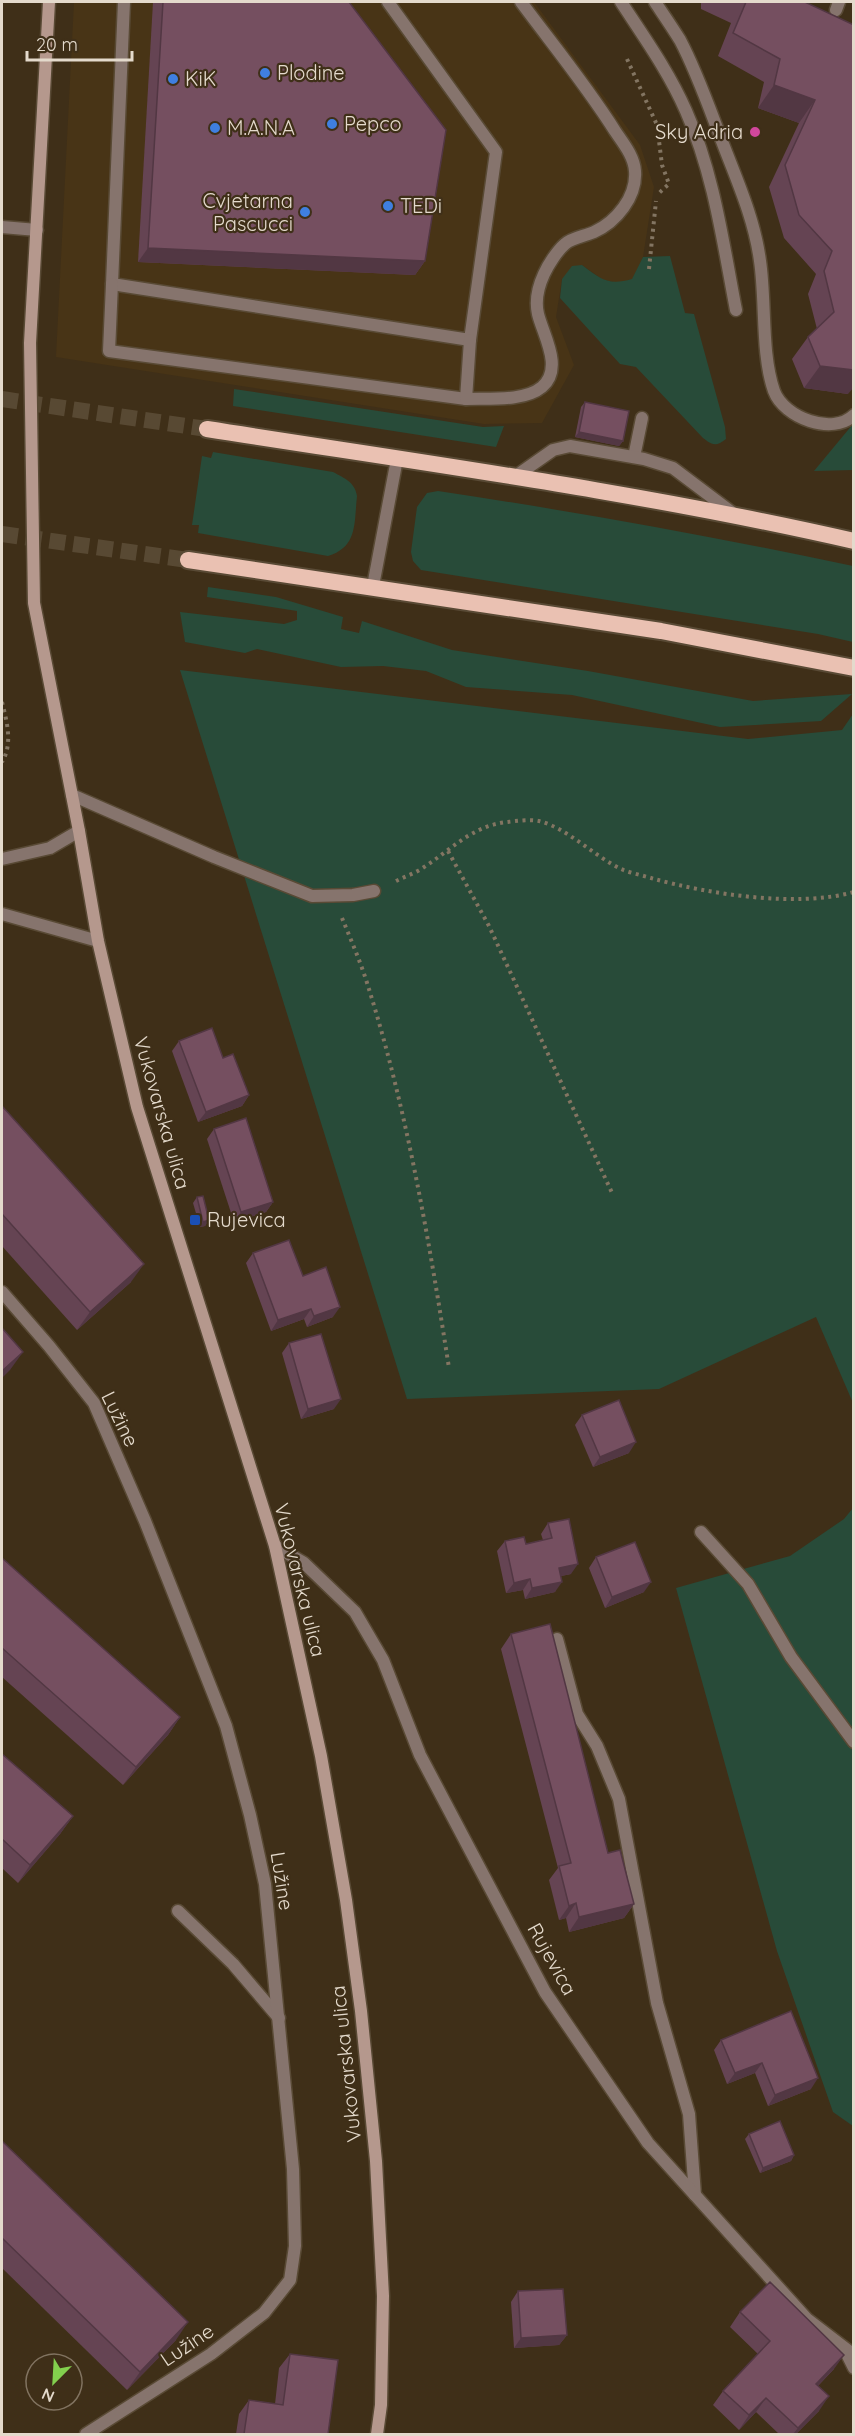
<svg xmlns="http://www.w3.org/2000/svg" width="855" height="2436" viewBox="0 0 855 2436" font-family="Quicksand,sans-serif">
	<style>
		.built { fill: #483416 }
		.green { fill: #284b39 }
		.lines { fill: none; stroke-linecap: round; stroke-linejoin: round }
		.trunk-tunnel { stroke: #584933; stroke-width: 16; stroke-dasharray: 16 8; stroke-linecap: butt }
		.service-casing { stroke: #594a35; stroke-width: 15 }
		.minor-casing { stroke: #594a35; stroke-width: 15 }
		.secondary-casing { stroke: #594a35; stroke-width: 15 }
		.trunk-casing { stroke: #594a35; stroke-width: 20 }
		.path { stroke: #837562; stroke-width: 4; stroke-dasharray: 3 4.5; stroke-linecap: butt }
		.service { stroke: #86746d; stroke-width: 12 }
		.minor { stroke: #86746d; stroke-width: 12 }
		.secondary { stroke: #b5988d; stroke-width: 12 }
		.trunk { stroke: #eac1b2; stroke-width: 16 }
		.wall { fill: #654453 }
		.shaded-wall { fill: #523743 }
		.building { fill: #754f60; stroke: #523743; stroke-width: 1.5 }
		.shop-dot { fill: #3f7fe0; stroke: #3f2f18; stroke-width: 2 }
		.hotel-dot { fill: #d1479c; stroke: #3f2f18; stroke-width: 2 }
		.transit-dot { fill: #1a4fb4; stroke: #3f2f18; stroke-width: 2 }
		.labels { text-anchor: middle; stroke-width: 4.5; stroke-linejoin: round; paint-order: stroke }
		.poi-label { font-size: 20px; fill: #e4dacc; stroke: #3f2f18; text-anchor: start }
		.street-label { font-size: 20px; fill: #e4dacc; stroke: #3f2f18 }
	</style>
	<rect width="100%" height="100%" fill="#3f2f18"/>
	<path class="built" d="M74,2H534L640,145L654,187L643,257L632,280L618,283L603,280L582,265L562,279L556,317L574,365L542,423L484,424L56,357Z"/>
	<g class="green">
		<path d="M670,256L685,313L694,314L725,427L726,439C716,447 712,445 703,438L636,367L620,364L560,298L562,279L572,266L582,265C601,279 608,286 632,279L643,257Z"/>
		<path d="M234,389L483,427L504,426L496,447L233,406Z"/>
		<path d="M853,424V470L814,471Z"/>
		<path d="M213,452L333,472C344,478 355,482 357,496C354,523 358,547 328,556L198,533L199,525H192L202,456L211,458Z"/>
		<path d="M438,491C578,512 716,537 853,566V642L818,634L421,570L413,561L411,552L417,507L427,493Z"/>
		<path d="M208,587L276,597L343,617L341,629L359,633L362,621L452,650L588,671L753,701L852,694L821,721L720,727L572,695L466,687L426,671L383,666L341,667L257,649L245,653L185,642L180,612L284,624L297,620V611L207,597Z"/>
		<path d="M180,670L748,739L842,730L853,714V1403L816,1317L659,1389L407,1399Z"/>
		<path d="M853,1508V2126L833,2112L777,1951L676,1588L790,1556L844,1519Z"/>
	</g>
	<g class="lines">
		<g class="trunk-tunnel">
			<path d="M2,399L207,429"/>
			<path d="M2,534L188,560"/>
		</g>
		<defs>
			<g id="service">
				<path d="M124,2L112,284L470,340L496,152L388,2"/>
				<path d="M655,2C663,14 672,27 680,40C698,74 711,113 725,149C739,185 755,222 760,261C766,301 761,354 774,391C784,418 833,436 854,415"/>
				<path d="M836,10L839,2"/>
				<path d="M112,284L109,351L466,399"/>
				<path d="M470,340L466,399C488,398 524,402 542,387C564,368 543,335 538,314C535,301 538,287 544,274C548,265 557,251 565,244C571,238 585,236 594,232C616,222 637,197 635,171C634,156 623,143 615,131C586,85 553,45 521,2"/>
				<path d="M634,457L642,418"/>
				<path d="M516,476L553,450L570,446L644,459L673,468L734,514"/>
				<path d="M373,586L397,459"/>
				<path d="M72,795L214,857L312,896L353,895L374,891"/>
				<path d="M701,1532L748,1584L791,1657L854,1742"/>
				<path d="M557,1639L577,1714L597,1746L619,1799L657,2003L689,2114L695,2195"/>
				<path d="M178,1911L233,1964L279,2018"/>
				<path d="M844,2348L854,2368"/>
			</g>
			<g id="minor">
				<path d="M621,2C644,37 669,72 686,111C714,174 723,243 736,310"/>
				<path d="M2,227L37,230"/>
				<path d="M2,859L50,848L79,831"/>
				<path d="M2,914L98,941"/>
				<path d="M2,1292L49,1346L94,1403L145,1521L226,1726L250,1815L265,1884L293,2169L295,2246L290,2280L264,2313L211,2354L86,2434"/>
				<path d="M275,1546L304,1563L355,1612L383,1660L420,1755L545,1992L648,2143L807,2319L854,2355"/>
			</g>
			<path id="secondary" d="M49,2L30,343L34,603L79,831L98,941L137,1107L275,1546L321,1756L346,1900L361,2011L376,2161L383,2296L381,2405L377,2434"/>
			<g id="trunk">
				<path d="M207,429C423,463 640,492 854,541"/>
				<path d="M188,560L661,631L854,668"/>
			</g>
		</defs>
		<use href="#service" class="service-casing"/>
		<use href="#minor" class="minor-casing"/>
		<use href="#secondary" class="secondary-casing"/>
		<use href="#trunk" class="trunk-casing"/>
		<g class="path">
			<path d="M627,59L657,125L662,165L669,184L658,194"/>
			<path d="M649,269L656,201"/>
			<path d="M2,702C7,722 13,744 2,762"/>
			<path d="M448,851L489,926L613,1195"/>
			<path d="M396,881C404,877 413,874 421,869C450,851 471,826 507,822C516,821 530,819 539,821C567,828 594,856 621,869C630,873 641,875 651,878C708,894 796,908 854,892"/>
			<path d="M342,918C351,940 361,963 368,986C407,1110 429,1240 449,1368"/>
		</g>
		<use href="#service" class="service"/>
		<use href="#minor" class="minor"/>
		<use href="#secondary" class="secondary"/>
		<use href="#trunk" class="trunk"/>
	</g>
	<g class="wall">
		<path d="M153,2H349L425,261L415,275L138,262Z"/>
		<path d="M701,2H805L853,168L848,394L804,388L792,359L808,337L817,329L808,294L816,274L784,238L769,187L799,123L758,108L764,82L718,56L731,23L701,9Z"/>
		<path d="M585,402L623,441L619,446L575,437L581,407Z"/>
		<path d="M179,1041L223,1058L249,1095L242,1106L198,1122L172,1051Z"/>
		<path d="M2,1106L131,1282L77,1330L2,1246Z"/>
		<path d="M214,1129L273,1202L266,1212L234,1222L207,1139Z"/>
		<path d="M197,1197L209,1220L205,1226L200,1227L193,1203Z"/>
		<path d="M253,1253L303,1276L333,1317L307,1327L304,1319L271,1331L246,1263Z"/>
		<path d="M289,1343L334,1409L301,1419L282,1353Z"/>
		<path d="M582,1415L629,1453L593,1467L575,1425Z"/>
		<path d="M548,1523L571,1574L561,1576L555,1592L525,1599L523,1590L506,1593L497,1551L505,1541L526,1544L543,1540L541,1534Z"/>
		<path d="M596,1557L644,1592L605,1608L589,1568Z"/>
		<path d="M2,1558L180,1717L168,1735L123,1785L2,1677Z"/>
		<path d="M511,1634L608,1853L634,1904L624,1918L569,1932L566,1918L559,1920L549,1880L558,1868L501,1649Z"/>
		<path d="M2,1754L73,1816L60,1834L18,1883L2,1868Z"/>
		<path d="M721,2040L811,2089L768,2106L755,2073L727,2084L714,2050Z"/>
		<path d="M749,2134L794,2155L791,2161L760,2173L745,2139Z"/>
		<path d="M2,2141L176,2340L127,2390L2,2268Z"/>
		<path d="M518,2291L567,2335L559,2345L514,2348L511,2302Z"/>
		<path d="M740,2312L834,2369L818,2386L819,2411L796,2434H779L756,2412L739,2430L713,2405L723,2391L758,2354L730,2327Z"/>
		<path d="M290,2354L328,2434H236L239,2414L249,2400L275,2404L279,2368Z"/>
	</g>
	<g class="shaded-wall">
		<path d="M774,85L815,100L799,123L758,108Z"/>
		<path d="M148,248L425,261L415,275L138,262Z"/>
		<path d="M820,366L854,370V387L848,394L804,388Z"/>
		<path d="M579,432L623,441L619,446L575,437Z"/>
		<path d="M249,1095L242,1106L198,1122L206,1112Z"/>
		<path d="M273,1202L266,1212L234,1222L241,1212Z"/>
		<path d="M209,1220L205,1226L200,1227L203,1222Z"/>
		<path d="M144,1264L131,1282L77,1330L90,1312Z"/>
		<path d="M340,1307L333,1317L307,1327L314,1316Z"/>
		<path d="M311,1309L304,1319L271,1331L278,1320Z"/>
		<path d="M23,1352L10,1370L2,1378V1371Z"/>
		<path d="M341,1399L334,1409L301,1419L308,1409Z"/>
		<path d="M636,1442L629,1453L593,1467L600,1457Z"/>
		<path d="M578,1564L571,1574L552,1578L559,1568Z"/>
		<path d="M530,1579L523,1590L506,1593L514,1583Z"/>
		<path d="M562,1582L555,1592L525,1599L532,1588Z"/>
		<path d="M651,1582L644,1592L605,1608L612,1597Z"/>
		<path d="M180,1717L168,1735L123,1785L136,1767Z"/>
		<path d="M73,1816L60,1834L18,1883L30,1865Z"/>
		<path d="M576,1903L566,1918L559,1920L569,1906Z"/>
		<path d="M634,1904L624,1918L569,1932L579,1917Z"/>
		<path d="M762,2063L755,2073L727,2084L735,2073Z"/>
		<path d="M818,2078L811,2089L768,2106L775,2095Z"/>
		<path d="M794,2155L791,2161L760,2173L763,2168Z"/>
		<path d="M188,2322L176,2340L127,2390L140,2372Z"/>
		<path d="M567,2335L559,2345L514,2348L521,2338Z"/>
		<path d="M844,2355L834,2369L806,2398L816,2384Z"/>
		<path d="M829,2396L819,2411L796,2434H793L798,2428Z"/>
		<path d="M766,2398L756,2412L739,2430L749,2415Z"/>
	</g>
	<g class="building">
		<path d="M163,2H349L446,130L425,261L148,248Z"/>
		<path d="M746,2H805L854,25V370L820,366L808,337L834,312L824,271L832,251L799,215L785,165L815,100L774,85L780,59L733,33Z"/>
		<path d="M585,402L629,411L623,441L579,432Z"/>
		<path d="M212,1028L223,1058L233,1054L249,1095L206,1112L179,1041Z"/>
		<path d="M2,1106L144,1264L90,1312L2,1214Z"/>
		<path d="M246,1118L273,1202L241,1212L214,1129Z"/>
		<path d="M203,1196L209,1220L203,1222L197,1197Z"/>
		<path d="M289,1240L303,1276L326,1267L340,1307L314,1316L311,1309L278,1320L253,1253Z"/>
		<path d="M2,1328L23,1352L2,1371Z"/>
		<path d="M321,1334L341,1399L308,1409L289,1343Z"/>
		<path d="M619,1400L636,1442L600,1457L582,1415Z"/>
		<path d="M569,1519L578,1564L559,1568L562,1582L532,1588L530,1579L514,1583L505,1541L524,1537L526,1544L552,1538L548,1523Z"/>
		<path d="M635,1542L651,1582L612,1597L596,1557Z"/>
		<path d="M2,1558L180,1717L136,1767L2,1648Z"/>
		<path d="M550,1624L608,1853L620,1850L634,1904L579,1917L576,1903L569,1906L559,1866L571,1863L511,1634Z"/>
		<path d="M2,1754L73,1816L30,1865L2,1839Z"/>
		<path d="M791,2011L818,2078L775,2095L762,2063L735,2073L721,2040Z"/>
		<path d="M780,2121L794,2155L763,2168L749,2134Z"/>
		<path d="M2,2141L188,2322L140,2372L2,2238Z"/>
		<path d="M770,2282L844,2355L816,2384L829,2396L798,2428L766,2398L749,2415L723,2391L770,2341L740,2312Z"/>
		<path d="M563,2289L567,2335L521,2338L518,2291Z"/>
		<path d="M290,2354L338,2360L328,2434H244L249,2400L283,2405Z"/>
	</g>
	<g class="shop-dot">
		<circle cx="265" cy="73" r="6"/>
		<circle cx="173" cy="79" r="6"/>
		<circle cx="332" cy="124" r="6"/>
		<circle cx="215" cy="128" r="6"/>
		<circle cx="388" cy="206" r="6"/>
		<circle cx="305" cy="212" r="6"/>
	</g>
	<circle class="hotel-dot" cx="755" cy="132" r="6"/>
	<rect class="transit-dot" x="189" y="1214" width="12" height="12" rx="3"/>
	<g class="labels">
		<g class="poi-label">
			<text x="277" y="80">Plodine</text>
			<text x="185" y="86">KiK</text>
			<text x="344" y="131">Pepco</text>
			<text x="227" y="135">M.A.N.A</text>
			<text x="743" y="139" text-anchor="end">Sky Adria</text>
			<text x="293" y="208" text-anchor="end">Cvjetarna<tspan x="293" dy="23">Pascucci</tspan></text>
			<text x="400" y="213">TEDi</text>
			<text x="207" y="1227">Rujevica</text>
		</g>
		<g class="street-label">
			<text transform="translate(162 1113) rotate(74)" y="7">Vukovarska ulica</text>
			<text transform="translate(120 1419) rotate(64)" y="7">Lužine</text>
			<text transform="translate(300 1580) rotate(76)" y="7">Vukovarska ulica</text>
			<text transform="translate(282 1881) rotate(81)" y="7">Lužine</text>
			<text transform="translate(552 1959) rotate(61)" y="7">Rujevica</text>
			<text transform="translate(346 2064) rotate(-96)" y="7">Vukovarska ulica</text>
			<text transform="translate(187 2345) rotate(-34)" y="7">Lužine</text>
		</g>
	</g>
	<rect width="855" height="2436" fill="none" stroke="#e4dacc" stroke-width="6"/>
	<g transform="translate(54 2382) rotate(204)"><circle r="28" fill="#3f2f18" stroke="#817360" stroke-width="1.5"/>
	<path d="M0-4.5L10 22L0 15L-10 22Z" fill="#83d04e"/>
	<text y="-9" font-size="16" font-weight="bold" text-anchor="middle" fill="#e4dacc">N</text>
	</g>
	<path d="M27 51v9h105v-9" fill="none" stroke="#e4dacc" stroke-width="3"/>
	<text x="36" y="51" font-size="18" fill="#e4dacc" stroke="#3f2f18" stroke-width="4.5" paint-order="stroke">20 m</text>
</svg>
